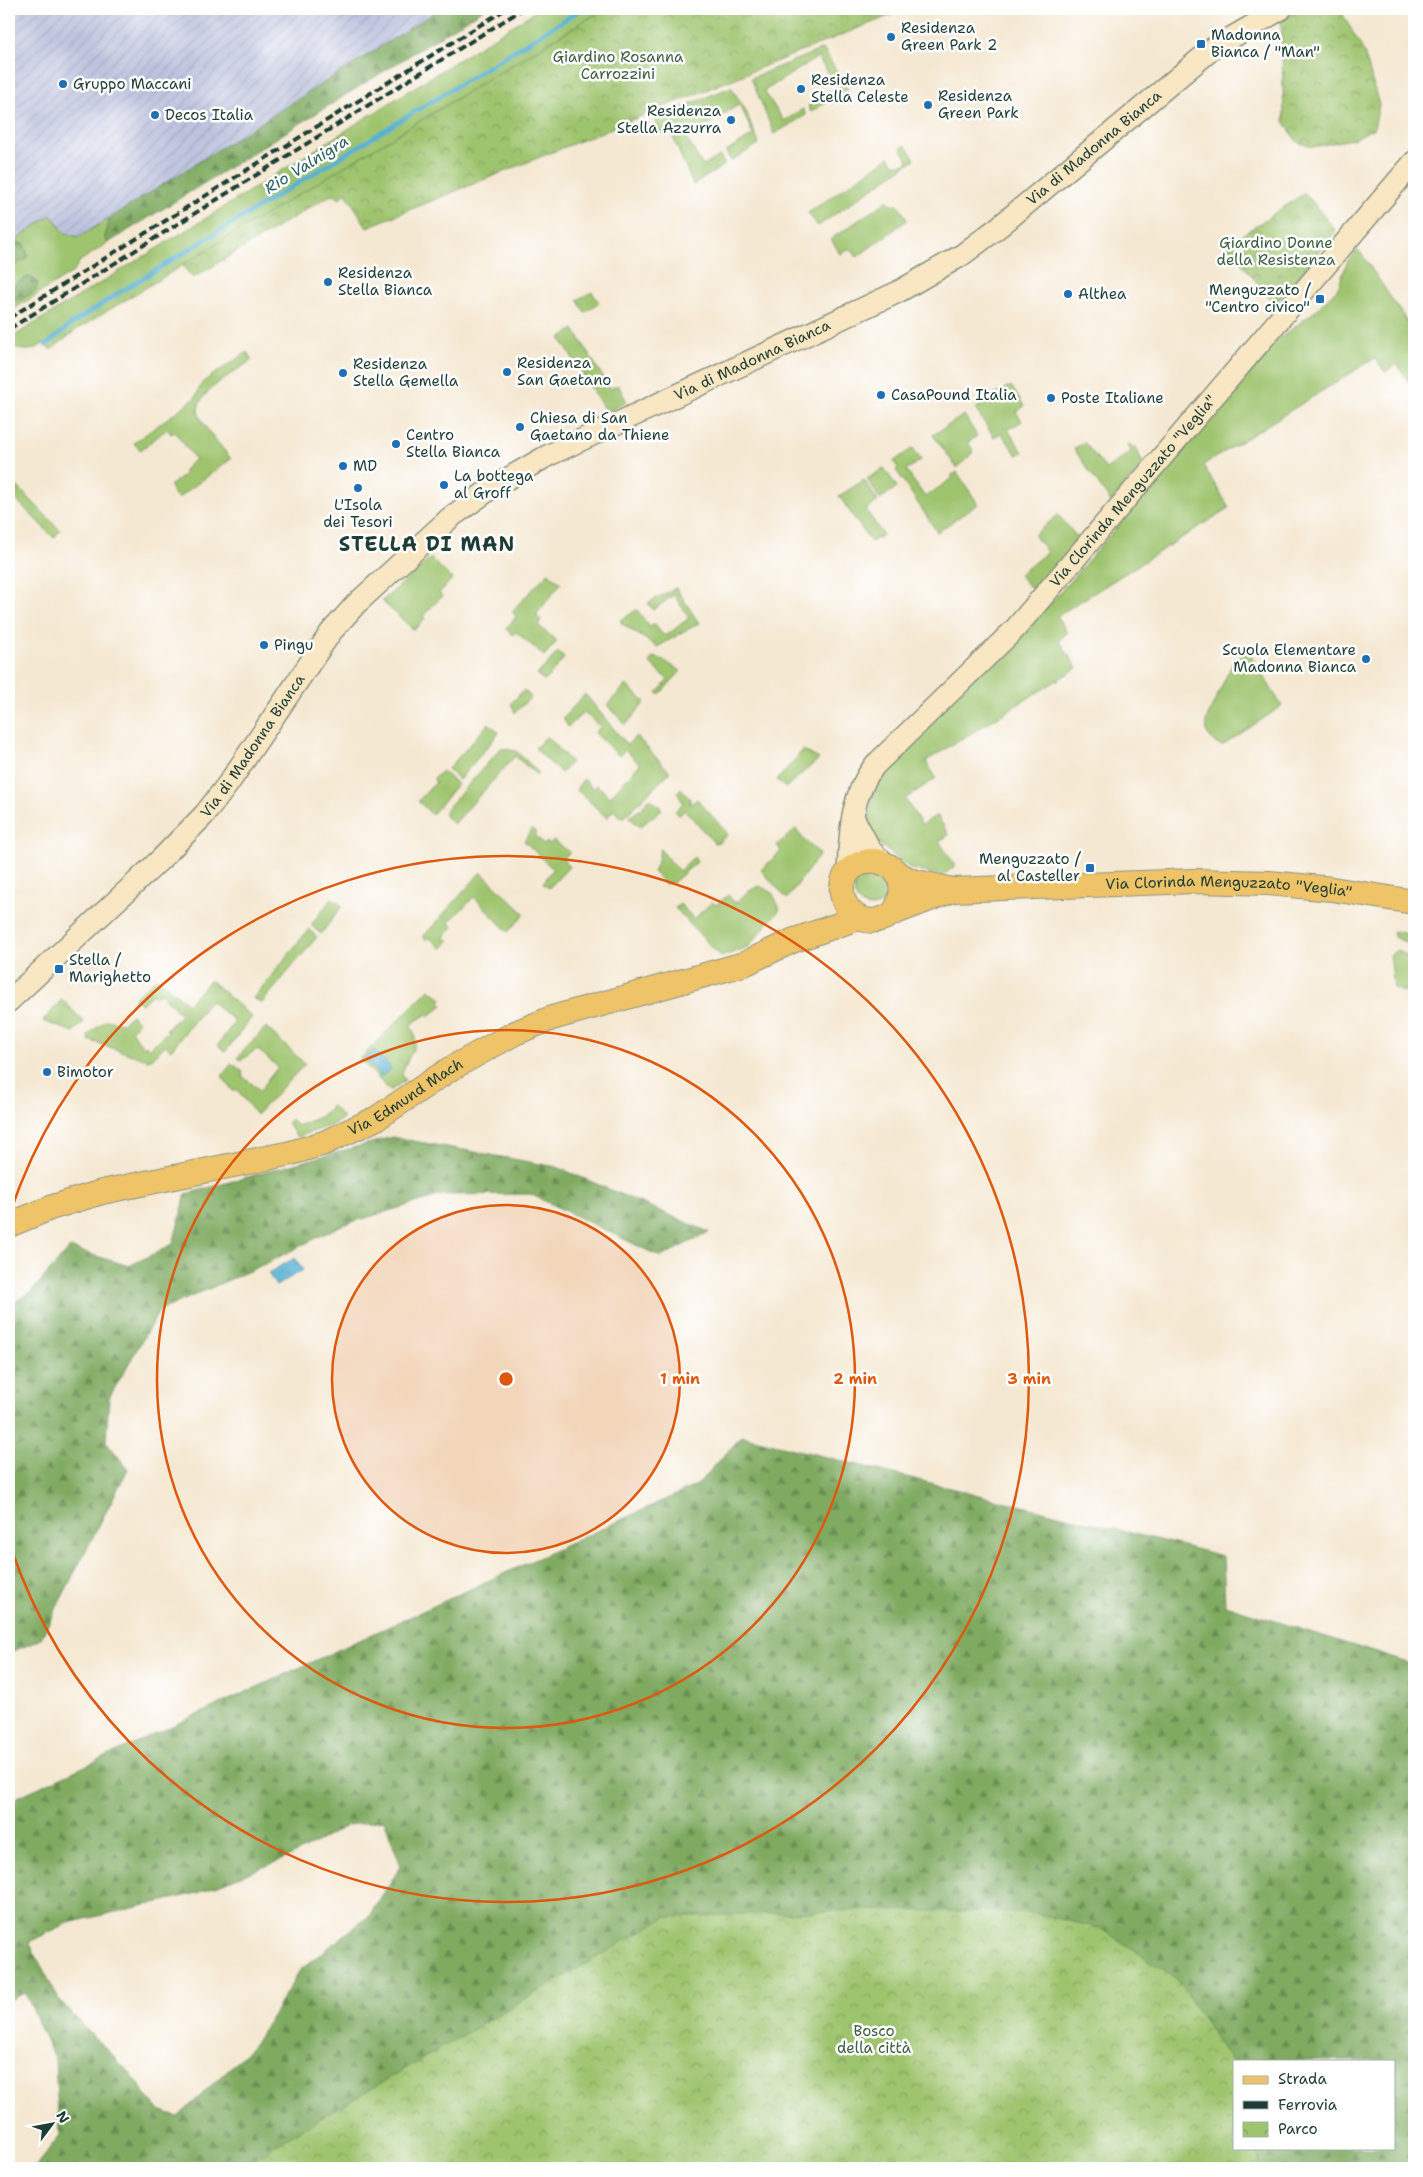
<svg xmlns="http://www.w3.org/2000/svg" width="1423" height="2177" viewBox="0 0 1423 2177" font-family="'Shantell Sans',sans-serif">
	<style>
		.industrial { fill: url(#industrial-furrows) }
		.green { fill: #9fc46e; stroke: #5f8051 }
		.forest { fill: url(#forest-firs); stroke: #4f744a; fill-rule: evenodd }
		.park { fill: url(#park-crowns); stroke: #5f8051 }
		.water { fill: url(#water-ripples); stroke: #3b7784 }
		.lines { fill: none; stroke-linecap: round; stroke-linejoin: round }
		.stream { stroke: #57b1d4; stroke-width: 4.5 }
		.secondary-casing { stroke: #8a9283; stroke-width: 24 }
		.primary-casing { stroke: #8a9283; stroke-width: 26 }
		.secondary { stroke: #f9e7c3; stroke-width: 21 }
		.primary { stroke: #efc469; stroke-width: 24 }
		.rail { stroke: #1f3d34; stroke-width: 4; stroke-dasharray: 8 4; stroke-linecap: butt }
		.ring { fill: none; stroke: #de580e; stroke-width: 2.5 }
		.poi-dot { fill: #1f6fb2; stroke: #fff; stroke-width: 2 }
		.labels { text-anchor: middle; stroke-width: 5; stroke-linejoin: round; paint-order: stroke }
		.poi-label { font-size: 15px; fill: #1f3d34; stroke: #fff; text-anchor: start }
		.park-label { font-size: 15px; fill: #3f5f42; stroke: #fff }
		.street-label { font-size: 15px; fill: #1f3d34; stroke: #fff }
		.water-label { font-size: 16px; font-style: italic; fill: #306064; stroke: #fff }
		.district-label { font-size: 20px; font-weight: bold; letter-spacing: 1px; fill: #1f3d34; stroke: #fff }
		.centre { fill: #de580e; stroke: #fff; stroke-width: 2.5 }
		.ring-label { font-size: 15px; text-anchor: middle; font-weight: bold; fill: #de580e; stroke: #fff; stroke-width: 5; stroke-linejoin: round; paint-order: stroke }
	</style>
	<defs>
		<pattern id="industrial-furrows" width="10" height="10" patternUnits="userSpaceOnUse" patternTransform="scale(1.25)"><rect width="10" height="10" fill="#bdc3de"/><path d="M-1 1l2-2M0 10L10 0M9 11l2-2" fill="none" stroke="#a2a8bf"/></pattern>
		<pattern id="forest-firs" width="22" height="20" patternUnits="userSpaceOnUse" patternTransform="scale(1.25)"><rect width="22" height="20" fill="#7faa61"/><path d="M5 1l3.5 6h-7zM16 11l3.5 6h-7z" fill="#678c51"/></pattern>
		<pattern id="park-crowns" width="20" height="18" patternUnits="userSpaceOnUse" patternTransform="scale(1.25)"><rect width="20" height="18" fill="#9fc46e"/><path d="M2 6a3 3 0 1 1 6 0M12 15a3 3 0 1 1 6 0" fill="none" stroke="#81a05b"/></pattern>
		<pattern id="water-ripples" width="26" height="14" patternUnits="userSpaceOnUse" patternTransform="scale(1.25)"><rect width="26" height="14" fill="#57b1d4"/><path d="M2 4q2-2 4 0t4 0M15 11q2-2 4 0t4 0" fill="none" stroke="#4791ad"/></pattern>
	</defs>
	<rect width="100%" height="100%" fill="#fff"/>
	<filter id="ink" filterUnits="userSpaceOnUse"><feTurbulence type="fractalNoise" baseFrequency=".02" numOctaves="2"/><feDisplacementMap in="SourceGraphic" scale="10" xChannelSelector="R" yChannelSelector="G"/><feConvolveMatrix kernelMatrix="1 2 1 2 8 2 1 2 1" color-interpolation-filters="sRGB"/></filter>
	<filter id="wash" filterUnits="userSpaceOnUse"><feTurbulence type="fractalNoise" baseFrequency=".0096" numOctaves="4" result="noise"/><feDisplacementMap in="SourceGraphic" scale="20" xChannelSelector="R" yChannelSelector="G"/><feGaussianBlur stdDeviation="1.12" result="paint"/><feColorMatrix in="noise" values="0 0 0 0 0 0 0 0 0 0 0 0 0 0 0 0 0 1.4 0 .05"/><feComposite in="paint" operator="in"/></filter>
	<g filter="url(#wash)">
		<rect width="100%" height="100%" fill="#f5e8d2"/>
		<path class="industrial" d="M9,9H440L79,238L65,233L51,216L9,245Z"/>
		<g class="green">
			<path d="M539,9H604L76,330L51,350L44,343C33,352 21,353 10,343L9,339L216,212Z"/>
			<path d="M823,49L848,89L811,112L808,106L837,87L818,57L764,91L784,121L803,109L806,115L774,134L751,78Z"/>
			<path d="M731,87L745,109L759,144L731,161L726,152L753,135L740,104L686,138L703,166L720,156L725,165L693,185L670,130L660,133L654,119Z"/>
			<path d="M905,145L915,159L818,226L808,213L889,157L894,164H905L908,160L901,148Z"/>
			<path d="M887,201L895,206L898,204L907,220L857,257L851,249L840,254L831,239Z"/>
			<path d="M51,215L65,233L79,237L110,218L105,237L108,243L80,261L73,272L9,312V245Z"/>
			<path d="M1357,250L1361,253L1414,332V396L1412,392L1414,390L1397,364L1385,372L1375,358L1203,465L1229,508L1057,616L1067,633L1059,640L1077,668L926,761L936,778L905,799L922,825L937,815L949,835L939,841L955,866L942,876L911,869L880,845L872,831L869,817L875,781L965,686L1032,627L1039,616L1113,532L1152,482L1266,349L1314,312L1338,288L1348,260Z"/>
			<path d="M592,292L599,303L585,312L577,300Z"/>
			<path d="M574,329L610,389L618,385L627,402L606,412L560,338Z"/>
			<path d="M247,352L252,360C238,370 191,395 199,415C204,428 222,447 231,459L178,498L173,493L170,486L184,475V470L195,459L175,432L171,434L167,429L142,449H139L134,443L195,398L202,383L207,379Z"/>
			<path d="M1007,387H1012L1024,406L1016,412L1022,421L1008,430L1023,452L1017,455L1001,433L994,437L975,409Z"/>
			<path d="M964,415L977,436L968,442L974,452L957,468L933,435Z"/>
			<path d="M1084,442L1106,469L1131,452L1127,446L1130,444L1132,448L1135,446L1143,463L1111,502L1074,449Z"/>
			<path d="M913,448L921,460L906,470L925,497L953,478L951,476L957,472L978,504L937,532L896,470L898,468L894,461Z"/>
			<path d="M884,468L897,487L880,499L867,479Z"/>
			<path d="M10,479L60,530L54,538L9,493Z"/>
			<path d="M864,480L878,501L866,510L883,535L871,542L839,496Z"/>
			<path d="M1058,515L1079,539L1040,586L1036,584L1032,589L1019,575L1047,552L1034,535Z"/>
			<path d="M431,558L452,579L439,593L442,596L423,616L425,619L414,630L382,601Z"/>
			<path d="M548,573L561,583L536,615L541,620L538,625L557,641L544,656L516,632L513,635L506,629L516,617L512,611Z"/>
			<path d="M676,588L699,623L657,647L621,623V620L637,610L650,627L654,624L663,635H667L689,618L674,595L653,610L648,603Z"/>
			<path d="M1248,651L1282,706L1222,746L1215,743L1207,733L1206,720L1234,660Z"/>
			<path d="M558,652L564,658L545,681L537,675Z"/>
			<path d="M653,657L661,659L681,671L659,695L657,693L668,680L649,662Z"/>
			<path d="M626,685L645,702L626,725L607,705Z"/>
			<path d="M524,690L531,697L515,713L511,703Z"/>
			<path d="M585,694L627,745L636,736L670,772L622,819L613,810L607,818L576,789L584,779L593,789L597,785L610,797L640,764L625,750L619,756L595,733L600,727L584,712L568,727L563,718Z"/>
			<path d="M489,723L499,733L459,780L448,769Z"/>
			<path d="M547,736L571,762L561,773L535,748Z"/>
			<path d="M501,748L516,751L539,773L537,775L515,756L454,824L445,816V811Z"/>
			<path d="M803,750L819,759L785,788L777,780Z"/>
			<path d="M442,771L457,784L432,815L418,801L436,782L433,779Z"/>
			<path d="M681,788L690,799V805L697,799L728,834L719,842L714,843L685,810L679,815L675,811L683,803L677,792Z"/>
			<path d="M650,798L662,809L640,827L629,817L644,807L643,805Z"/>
			<path d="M532,829L536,832V837L544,844L547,842L550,844L553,840L570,852L563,859L569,867L549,888L543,883L553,869L524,841Z"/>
			<path d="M796,829L804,840L820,854L787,899L761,870L781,851L777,845Z"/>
			<path d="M660,849L679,871L694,857L697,862L674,882L665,884L653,872L658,860Z"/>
			<path d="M481,872L525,914L508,932L474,897L449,922L453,927L444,937L449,941L442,949L429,937L426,940L423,937Z"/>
			<circle cx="871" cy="890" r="17"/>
			<path d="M759,886L772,892L780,909L748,947L721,957L675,908L680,904L694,919L712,902L716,905L728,895L735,903L749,891Z"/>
			<path d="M332,898L342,906L321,934L311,925Z"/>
			<path d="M309,929L317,937L262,1003L253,998Z"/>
			<path d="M1393,931L1414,935V946L1394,937Z"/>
			<path d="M1397,950L1414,960V985L1404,992L1394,988L1390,955Z"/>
			<path d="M157,978L188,1004L210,980L252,1017L225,1052L218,1045L235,1021L210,1001L171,1050L165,1045L153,1058L147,1060L89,1040L88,1035L106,1020L122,1023L132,1015L139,1022L131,1030L143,1047L146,1045L149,1049L168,1031L166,1029L181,1015L161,993L157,996L151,995L142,1004L133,999Z"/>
			<path d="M429,989L442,999L440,1002L443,1005L429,1016L427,1014L410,1025C424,1044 406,1056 402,1075L405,1080L390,1091L360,1059Z"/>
			<path d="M62,999L84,1022L73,1032L43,1021Z"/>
			<path d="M266,1027L305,1064L256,1115L237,1089L233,1091L222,1076L232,1063L243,1072L242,1076L260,1090L278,1067L257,1049L241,1060L237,1058Z"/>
			<path d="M332,1106L344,1118L332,1125L297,1137L287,1123L291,1119L297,1126L320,1117Z"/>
		</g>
		<g class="forest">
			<path d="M440,9H484L108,243L105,238L110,218Z"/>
			<path d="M17,242L24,245L28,255L25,260L14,265L9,260V248Z"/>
			<path d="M30,276L38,283L36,290L21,300H14L11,295L15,284Z"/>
			<path d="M392,1137L557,1167L709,1232L661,1257L530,1194L442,1195L342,1225L267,1263L159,1311L109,1398L106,1441L128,1469L40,1640L9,1653V1305L30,1293L70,1248L129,1266L173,1244L186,1194Z"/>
			<path d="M742,1436L1223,1556L1225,1605L1414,1665V2168H34L59,2136L55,2060L25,1993L9,2000V1801L697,1485ZM384,1820L401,1866L369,1916L300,1970L255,2044L178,2117L157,2109L130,2073L82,2025L58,1998L29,1942L68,1923L198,1893L289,1857L348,1825ZM1234,2061H1394V2148H1234Z"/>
		</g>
		<g class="park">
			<path d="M604,9H906L367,227L345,192L339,199L335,195L329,196L193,278L182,265Z"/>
			<path d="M1308,9H1337L1342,13L1364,52L1379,105L1374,128L1356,138L1313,147L1297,142L1284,121L1281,17Z"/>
			<path d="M1305,193L1336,231L1275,305L1227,245Z"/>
			<path d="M867,1910L1027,1912L1101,1928L1177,1979L1234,2067V2148H1257L1260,2168H244L278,2143L666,1917Z"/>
		</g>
		<g class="water">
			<path d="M374,1050L391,1068L381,1077L365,1059Z"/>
			<path d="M295,1258L303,1270L276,1286L268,1273Z"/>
		</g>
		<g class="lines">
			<path class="stream" d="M46,345L73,323L125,289L582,9"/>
		</g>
	</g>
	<g filter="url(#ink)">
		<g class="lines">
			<defs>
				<g id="secondary">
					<path d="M853,817L871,851L885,863"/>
					<path id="s1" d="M848,873C850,834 850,796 875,765L1015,629L1414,162"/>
					<path id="s2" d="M9,1001L160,860L205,814L228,784L331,632L356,604L451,517L493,487L547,456L898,292L962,255L1000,226L1212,49L1281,9"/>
				</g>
				<g id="primary">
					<path id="s3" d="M897,873L912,881L953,890L1195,881L1269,883L1332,889L1414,902"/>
					<path d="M893,913C905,897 906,873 885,864C877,860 867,860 859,864C821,881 852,942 893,913L953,890"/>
					<path id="s4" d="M9,1225L53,1207L102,1192L291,1153L324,1143L377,1118L450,1069L515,1033L552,1018L744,964L792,941L858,918"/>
				</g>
			</defs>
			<use href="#secondary" class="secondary-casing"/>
			<use href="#primary" class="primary-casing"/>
			<use href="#secondary" class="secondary"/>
			<use href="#primary" class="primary"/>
			<g class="rail">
				<path d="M9,318L506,9"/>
				<path d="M9,329L523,9"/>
			</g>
		</g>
	</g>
	<circle cx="506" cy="1379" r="174" fill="#de580e" fill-opacity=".12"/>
	<g class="ring">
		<circle cx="506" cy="1379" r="174"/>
		<circle cx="506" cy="1379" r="349"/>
		<path d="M10 1213A523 523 0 1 1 10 1545"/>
	</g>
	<g class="poi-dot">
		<circle cx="891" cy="37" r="5"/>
		<rect x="1196" y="39" width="10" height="10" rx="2.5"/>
		<circle cx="63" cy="84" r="5"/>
		<circle cx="801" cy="89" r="5"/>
		<circle cx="928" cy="105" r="5"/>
		<circle cx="155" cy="115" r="5"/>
		<circle cx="731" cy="120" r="5"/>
		<circle cx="328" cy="282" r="5"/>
		<circle cx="1068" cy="294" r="5"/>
		<rect x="1315" y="294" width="10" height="10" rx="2.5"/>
		<circle cx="507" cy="372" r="5"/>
		<circle cx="343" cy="373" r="5"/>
		<circle cx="881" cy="395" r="5"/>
		<circle cx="1051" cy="398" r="5"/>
		<circle cx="520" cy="427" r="5"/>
		<circle cx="396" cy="444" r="5"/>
		<circle cx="343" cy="466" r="5"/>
		<circle cx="444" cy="485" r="5"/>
		<circle cx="358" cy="488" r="5"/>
		<circle cx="264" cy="645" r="5"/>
		<circle cx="1366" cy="659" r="5"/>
		<rect x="1085" y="863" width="10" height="10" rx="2.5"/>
		<rect x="54" y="964" width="10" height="10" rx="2.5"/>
		<circle cx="47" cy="1072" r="5"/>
	</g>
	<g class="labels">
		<g class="poi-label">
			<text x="901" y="33">Residenza<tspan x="901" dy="17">Green Park 2</tspan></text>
			<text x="1211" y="40">Madonna<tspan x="1211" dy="17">Bianca / "Man"</tspan></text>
			<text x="811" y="85">Residenza<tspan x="811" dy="17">Stella Celeste</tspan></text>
			<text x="73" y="89">Gruppo Maccani</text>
			<text x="938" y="101">Residenza<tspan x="938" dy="17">Green Park</tspan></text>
			<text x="721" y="116" text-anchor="end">Residenza<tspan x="721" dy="17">Stella Azzurra</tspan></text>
			<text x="165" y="120">Decos Italia</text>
			<text x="338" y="278">Residenza<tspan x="338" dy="17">Stella Bianca</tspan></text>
			<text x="1310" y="295" text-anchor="end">Menguzzato /<tspan x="1310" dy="17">"Centro civico"</tspan></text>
			<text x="1078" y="299">Althea</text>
			<text x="517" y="368">Residenza<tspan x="517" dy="17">San Gaetano</tspan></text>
			<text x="353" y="369">Residenza<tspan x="353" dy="17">Stella Gemella</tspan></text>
			<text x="891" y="400">CasaPound Italia</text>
			<text x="1061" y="403">Poste Italiane</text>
			<text x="530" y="423">Chiesa di San<tspan x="530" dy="17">Gaetano da Thiene</tspan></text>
			<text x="406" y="440">Centro<tspan x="406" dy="17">Stella Bianca</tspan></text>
			<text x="353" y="471">MD</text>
			<text x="454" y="481">La bottega<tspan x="454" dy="17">al Groff</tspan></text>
			<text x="358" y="510" text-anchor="middle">L'Isola<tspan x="358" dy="17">dei Tesori</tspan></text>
			<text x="274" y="650">Pingu</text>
			<text x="1356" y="655" text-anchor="end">Scuola Elementare<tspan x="1356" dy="17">Madonna Bianca</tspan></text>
			<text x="1080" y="864" text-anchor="end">Menguzzato /<tspan x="1080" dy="17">al Casteller</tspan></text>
			<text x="69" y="965">Stella /<tspan x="69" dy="17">Marighetto</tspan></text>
			<text x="57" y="1077">Bimotor</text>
		</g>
		<g class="park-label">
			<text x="618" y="62">Giardino Rosanna<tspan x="618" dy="17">Carrozzini</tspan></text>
			<text x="1276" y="248">Giardino Donne<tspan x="1276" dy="17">della Resistenza</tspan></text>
			<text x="874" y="2036">Bosco<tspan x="874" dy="17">della città</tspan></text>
		</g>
		<g class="street-label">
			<text dy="5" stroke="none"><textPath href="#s2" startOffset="1404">Via di Madonna Bianca</textPath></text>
			<text dy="5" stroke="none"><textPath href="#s2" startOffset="999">Via di Madonna Bianca</textPath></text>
			<text dy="5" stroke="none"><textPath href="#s1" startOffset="490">Via Clorinda Menguzzato "Veglia"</textPath></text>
			<text dy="5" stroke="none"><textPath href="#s2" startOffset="354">Via di Madonna Bianca</textPath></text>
			<text dy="5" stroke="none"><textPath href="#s3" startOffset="335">Via Clorinda Menguzzato "Veglia"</textPath></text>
			<text dy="5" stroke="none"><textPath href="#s4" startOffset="420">Via Edmund Mach</textPath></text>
		</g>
		<g class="water-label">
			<text transform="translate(306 164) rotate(-32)" y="6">Rio Valnigra</text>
		</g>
		<g class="district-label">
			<text x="427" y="551">STELLA DI MAN</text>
		</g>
	</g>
	<circle cx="506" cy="1379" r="8" class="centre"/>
	<g class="ring-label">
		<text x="680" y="1384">1 min</text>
		<text x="855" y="1384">2 min</text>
		<text x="1029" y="1384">3 min</text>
	</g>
	<rect width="1423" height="2177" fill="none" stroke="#fff" stroke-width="30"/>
	<rect x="1233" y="2060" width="162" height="90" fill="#ffffff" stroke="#a5b1ae"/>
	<rect x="1243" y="2076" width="25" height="8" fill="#efc469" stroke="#a5b1ae"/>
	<text x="1278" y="2084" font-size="15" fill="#1f3d34">Strada</text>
	<rect x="1243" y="2101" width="25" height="8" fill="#1f3d34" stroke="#a5b1ae"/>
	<text x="1278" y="2110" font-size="15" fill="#1f3d34">Ferrovia</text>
	<rect x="1243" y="2122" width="25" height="15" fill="url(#park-crowns)" stroke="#a5b1ae"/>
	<text x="1278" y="2134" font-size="15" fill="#1f3d34">Parco</text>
	<g transform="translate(52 2124) rotate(58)" stroke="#ffffff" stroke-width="4" paint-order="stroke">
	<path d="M0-4L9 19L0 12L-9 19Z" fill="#1f3d34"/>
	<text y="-8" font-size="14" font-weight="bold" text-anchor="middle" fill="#1f3d34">N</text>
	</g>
</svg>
